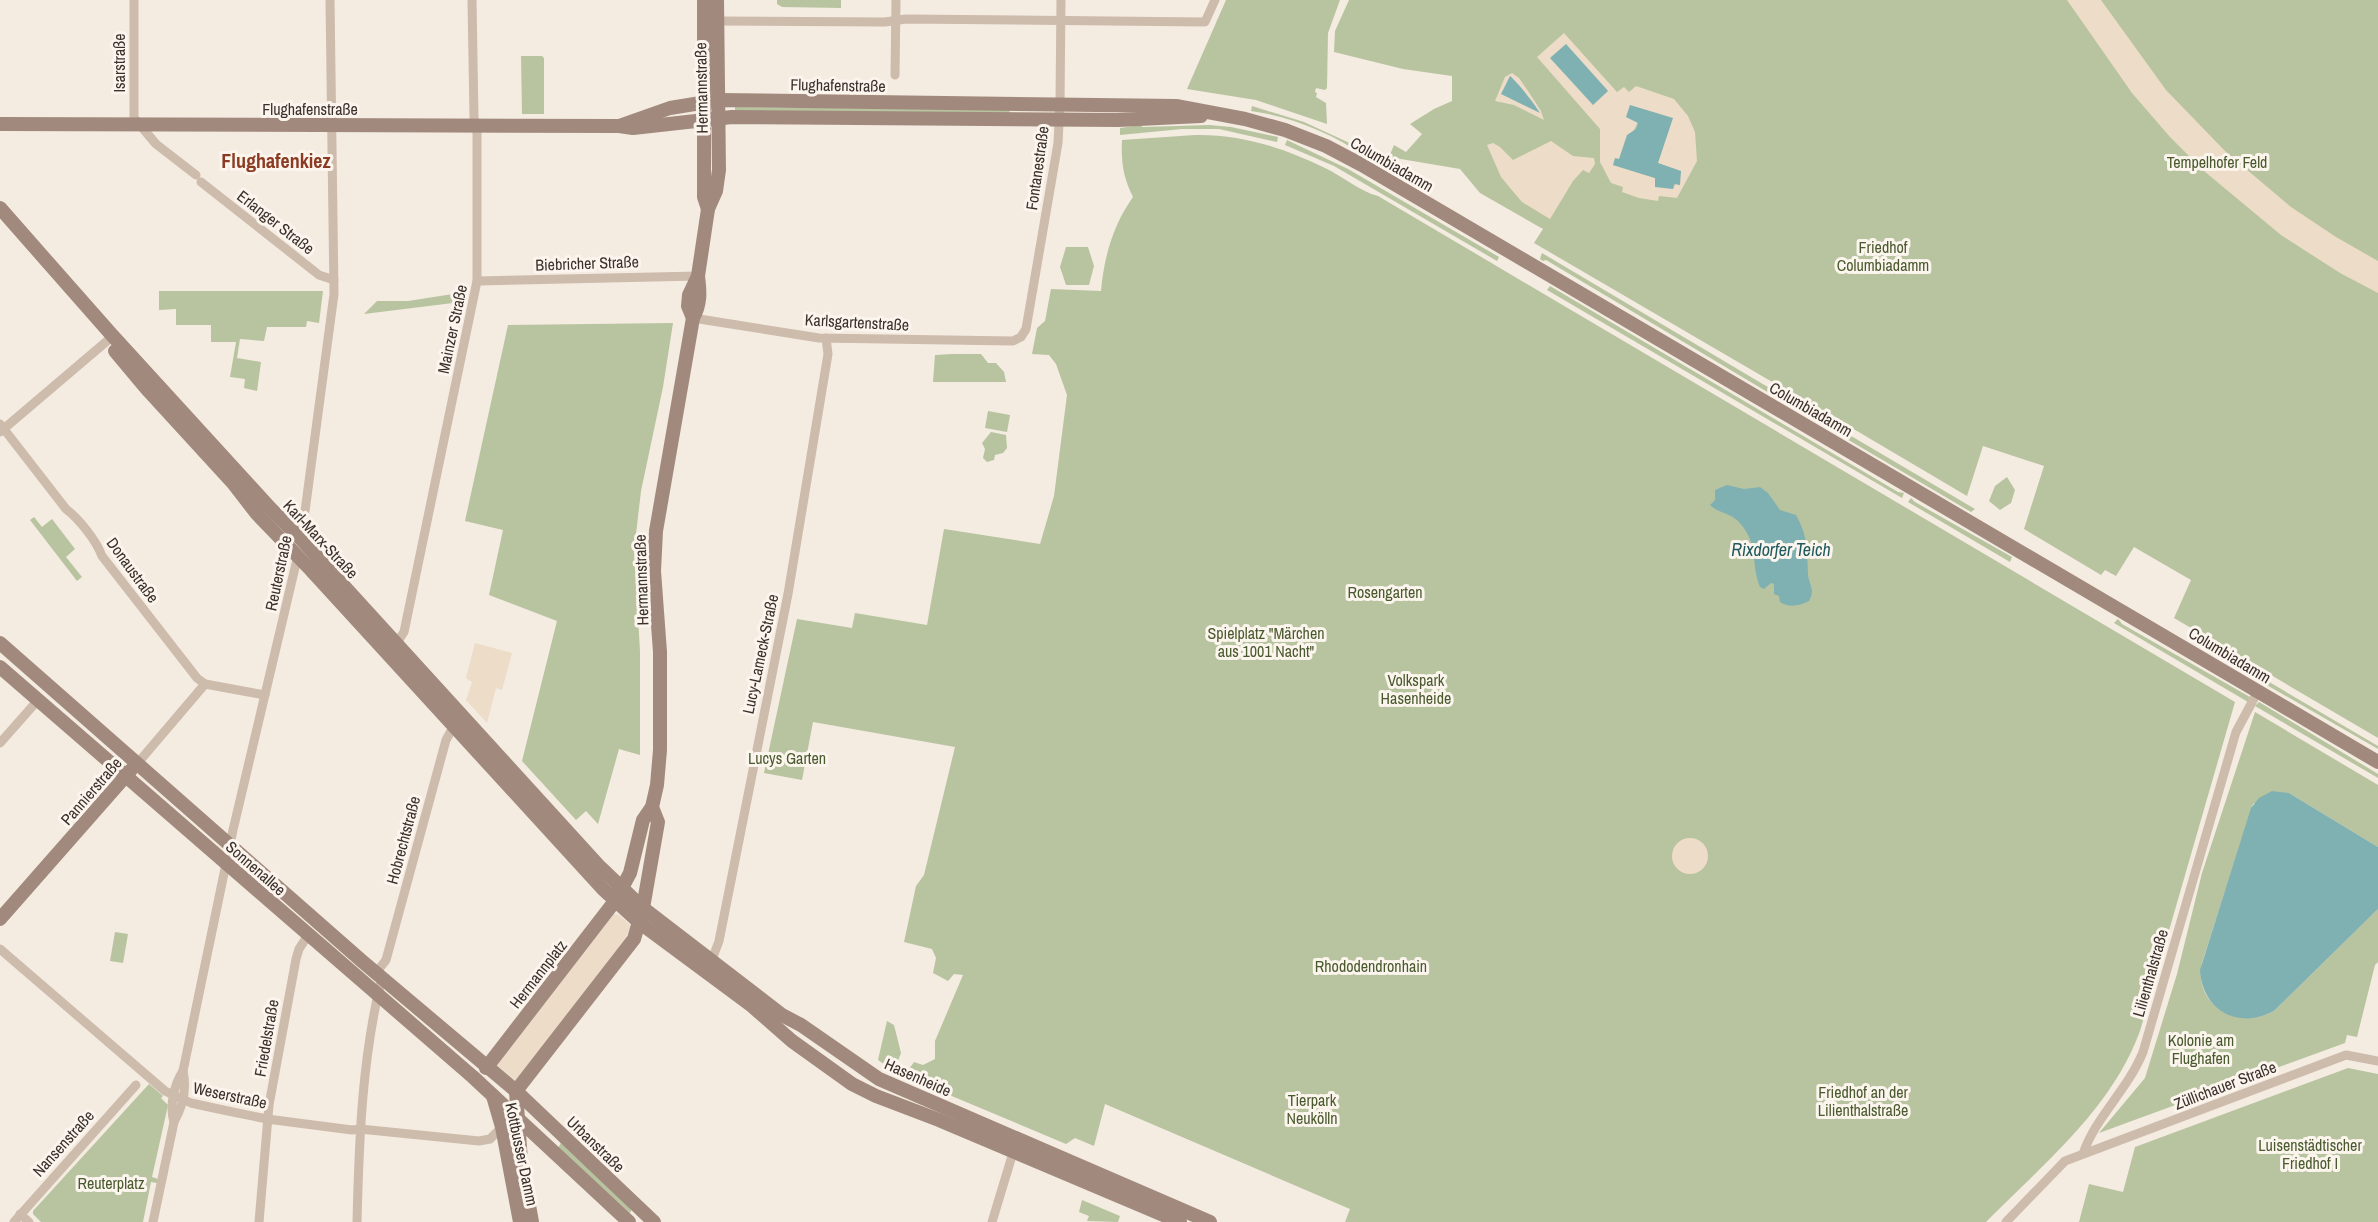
<svg xmlns="http://www.w3.org/2000/svg" width="2378" height="1222" viewBox="0 0 2378 1222" font-family="'Archivo Narrow',sans-serif">
	<style>
		.green { fill: #b8c4a0 }
		.plaza { fill: #ecdcc8; fill-rule: evenodd }
		.water { fill: #7fb0b2 }
		.lines { fill: none; stroke-linecap: round; stroke-linejoin: round }
		.street { stroke: #cdbbac; stroke-width: 9 }
		.secondary { stroke: #a18a7d; stroke-width: 14 }
		.labels { text-anchor: middle; stroke-width: 6; stroke-linejoin: round; paint-order: stroke }
		.street-label { font-size: 16px; fill: #3b302b; stroke: #fbf5ee }
		.park-label { font-size: 16px; fill: #4a5a2e; stroke: #fbf5ee }
		.water-label { font-size: 18px; font-style: italic; fill: #1f5a5e; stroke: #fbf5ee }
		.quarter-label { font-size: 20px; font-weight: bold; fill: #8c3b22; stroke: #fbf5ee }
	</style>
	<rect width="100%" height="100%" fill="#f4ebe1"/>
	<g class="green">
		<path d="M777,0H841V8L782,7L777,4Z"/>
		<path d="M1226,0H1340L1328,33L1327,88L1325,90L1316,88L1315,92L1317,93L1316,97L1326,103L1327,124L1256,100L1187,89Z"/>
		<path d="M1349,0H2378V738L2174,618L2191,580L2134,547L2116,576L2105,570L2101,575L2024,529L2044,466L1983,446L1967,496L1835,418L1833,415L1817,408L1534,243L1543,229L1480,193L1460,169L1389,157L1394,145L1406,152L1422,134L1410,124L1434,109L1452,101V76L1403,69L1334,52L1335,31Z"/>
		<path d="M521,56H542L544,58V114H522Z"/>
		<path d="M1252,106L1304,122L1367,151L1363,155C1332,133 1289,116 1251,111Z"/>
		<path d="M735,107L1009,110L1010,113H735Z"/>
		<path d="M1140,125L1143,127L1209,125L1231,127L1278,137L1277,142L1219,129H1182L1120,135V128Z"/>
		<path d="M1195,135C1240,134 1285,148 1325,168C1342,176 1361,192 1378,196L2235,702L2140,1031C2111,1110 2043,1164 1986,1222H1345L1350,1209L1105,1104L1094,1146L1075,1138L1066,1144L904,1076L914,1062L923,1065L935,1059V1041L963,975L954,974L948,981L933,973L936,958L932,949L904,942L916,886L924,875L955,747L813,722L802,780L764,773L797,619L852,628L855,613L927,625L944,529L1040,544L1054,496L1067,395L1056,364L1049,355L1032,354L1037,328L1045,321L1051,289L1101,291C1104,257 1113,225 1133,197C1123,177 1121,162 1122,140Z"/>
		<path d="M1287,140L1348,169L1499,257L1497,261L1334,166L1285,145Z"/>
		<path d="M1066,247H1088L1094,266L1089,285H1066L1060,267Z"/>
		<path d="M1542,253L1820,418L1816,421L1546,260L1543,261L1540,259Z"/>
		<path d="M1550,286L1898,492L1904,493L1902,498L1547,290Z"/>
		<path d="M159,291H323L319,323L307,321L306,327H267L264,341L240,339L237,358L261,362L257,391L244,388L245,379L230,377L236,342H211V325H176V309L159,310Z"/>
		<path d="M453,294V303L364,314L377,301H408Z"/>
		<path d="M673,323L663,387L641,491L634,551L640,651V755L619,749L598,824L586,811L576,820L522,761L557,621L489,595L503,530L465,521L508,325Z"/>
		<path d="M952,354H981L988,363H996L1004,372L1006,382H933L935,355Z"/>
		<path d="M988,411L1010,415L1007,432L985,428Z"/>
		<path d="M1824,420L1975,509L1971,512L1823,425Z"/>
		<path d="M991,432L1006,435L1007,448L1003,453L995,455L994,460L987,462L983,458L985,449L982,443Z"/>
		<path d="M2007,477L2015,490L2011,503L2000,510L1989,501L1995,486Z"/>
		<path d="M1911,498L1915,502L2012,557L2010,562L1908,502Z"/>
		<path d="M34,517L42,527L52,519L75,549L66,557L82,577L77,581L30,520Z"/>
		<path d="M2118,619L2122,624L2250,697L2248,702L2114,623Z"/>
		<path d="M2259,676L2378,746V749L2258,680Z"/>
		<path d="M2259,702L2378,774V778L2255,706Z"/>
		<path d="M2255,712L2378,785V847L2289,793L2253,804L2202,963C2193,1006 2238,1030 2274,1011L2378,909V962L2375,965L2357,1037L2347,1035L2345,1043L2099,1133L2145,1078L2177,974L2202,873Z"/>
		<path d="M115,932L128,934L123,963L110,961Z"/>
		<path d="M887,1021L894,1025L901,1053L894,1071L878,1060Z"/>
		<path d="M2348,1068L2378,1074V1222H2079L2089,1184L2123,1192L2135,1147Z"/>
		<path d="M149,1084L163,1096L161,1098L168,1105L152,1177L158,1179L157,1183L151,1182L143,1222H41L33,1214V1211Z"/>
		<path d="M561,1143L632,1209L630,1213L558,1148Z"/>
		<path d="M1082,1200L1120,1216L1118,1222L1087,1221L1089,1216L1079,1212Z"/>
	</g>
	<g class="plaza">
		<path d="M2067,0H2101L2166,90L2226,152L2291,207L2336,237L2378,261V293L2340,273L2281,235L2204,171L2170,137L2132,93Z"/>
		<path d="M1564,33L1617,92L1624,87L1629,92L1636,86L1674,99L1688,116L1695,132L1697,161L1677,198L1659,196L1658,201L1639,198L1622,192L1623,187L1611,183L1600,162V129L1537,57ZM1566,45L1608,91L1551,59ZM1638,122L1658,163L1681,172L1673,189L1655,178L1613,165L1619,160Z"/>
		<path d="M1512,73L1519,78L1530,94L1541,111L1544,120L1514,105L1495,101L1505,77Z"/>
		<path d="M1551,141L1573,156L1594,158L1595,164L1589,173L1583,170L1573,181L1550,219L1522,202L1516,195L1501,177L1487,145L1493,143L1500,147L1513,160Z"/>
		<path d="M475,643L512,653L502,690L496,688L487,723L466,700L472,682L466,678Z"/>
		<circle cx="1690" cy="856" r="18"/>
		<path d="M614,914L619,915L631,926L625,940L516,1081L496,1065Z"/>
	</g>
	<g class="water">
		<path d="M1566,44L1608,91L1593,105L1550,58Z"/>
		<path d="M1510,76C1519,84 1534,103 1540,113L1501,94Z"/>
		<path d="M1630,105L1673,118L1658,163L1681,171L1680,185L1674,184L1673,189L1655,187V178L1613,165L1615,158L1619,159L1627,135L1636,129L1638,123L1626,117Z"/>
		<path d="M1727,485L1744,489L1760,487L1768,493L1780,510L1796,515C1808,537 1807,549 1808,573C1808,584 1816,589 1809,601C1799,606 1789,608 1780,602L1779,596L1774,594V584L1771,583L1764,589L1760,587C1750,562 1760,544 1738,521C1730,513 1718,513 1710,505L1715,500V490Z"/>
		<path d="M2272,791L2289,793L2378,847V909L2274,1011C2239,1030 2202,1011 2200,970L2251,808L2259,798Z"/>
	</g>
	<g class="lines">
		<g class="street">
			<path d="M134,0V118L156,144L196,175"/>
			<path d="M717,21L885,22L906,19L1205,22L1215,0"/>
			<path d="M895,75L896,0"/>
			<path d="M201,182L319,275L334,280"/>
			<path d="M477,281L698,276"/>
			<path d="M693,318L819,338L1013,341L1021,337L1026,329L1058,143L1060,104L1061,0"/>
			<path d="M0,424L66,509C79,519 96,540 102,556L197,678L205,684L265,695"/>
			<path d="M0,432L107,341"/>
			<path d="M301,541L334,294L330,0"/>
			<path d="M394,647L404,632L477,281V133L474,118L472,0"/>
			<path d="M0,743L38,700"/>
			<path d="M137,764L205,684"/>
			<path d="M0,949L165,1091L191,1103L223,1110L267,1119L352,1130L360,1129L479,1141L490,1139L502,1127"/>
			<path d="M710,965L719,941L788,594L828,354L826,338"/>
			<path d="M376,973L386,960L446,740L456,722"/>
			<path d="M174,1122C169,1106 174,1085 183,1071L233,830L298,555"/>
			<path d="M2083,1154C2096,1116 2127,1091 2143,1052L2236,732L2258,691"/>
			<path d="M20,1214L29,1222"/>
			<path d="M14,1222L136,1085"/>
			<path d="M153,1222L174,1122C183,1106 187,1089 183,1071"/>
			<path d="M259,1222L269,1105L296,959L299,949L308,935"/>
			<path d="M357,1222C359,1140 362,1057 382,977"/>
			<path d="M992,1222L1015,1146"/>
			<path d="M2006,1222L2065,1161L2346,1055L2378,1061"/>
		</g>
		<g class="secondary">
			<path d="M704,0V197L708,209"/>
			<path d="M0,124L619,126L633,128L732,117L1118,120L1201,116"/>
			<path d="M619,126L670,108L719,100L1176,106L1245,119L1285,130L1326,146L1362,165L2378,762"/>
			<path d="M0,208L111,334L270,508L301,539L598,865L643,908L782,1015L801,1025L879,1079L1210,1222"/>
			<path d="M693,318L688,306L689,295L698,276L708,209L716,191L719,170L717,0"/>
			<path d="M115,351L146,388L233,483L257,514L311,570L603,889L640,923L752,1006L792,1041L852,1084L876,1096L939,1120L1180,1222"/>
			<path d="M0,643L363,962L516,1091L654,1222"/>
			<path d="M0,667L473,1077L629,1222"/>
			<path d="M0,919L131,770"/>
			<path d="M486,1068L615,901L630,873L643,820L652,807L657,785L660,750V652L654,571L656,531L693,318C701,303 700,292 698,276"/>
			<path d="M493,1096L502,1127L520,1222"/>
			<path d="M532,1222L521,1161L516,1091L634,939L643,908L658,822L652,807"/>
		</g>
	</g>
	<g class="labels">
		<g class="street-label">
			<text transform="translate(119 63) rotate(-90)" y="6">Isarstraße</text>
			<text transform="translate(838 85) rotate(1)" y="6">Flughafenstraße</text>
			<text transform="translate(701 88) rotate(-91)" y="6">Hermannstraße</text>
			<text x="310" y="115">Flughafenstraße</text>
			<text transform="translate(1392 164) rotate(30)" y="6">Columbiadamm</text>
			<text transform="translate(1037 168) rotate(-82)" y="6">Fontanestraße</text>
			<text transform="translate(276 222) rotate(38)" y="6">Erlanger Straße</text>
			<text transform="translate(587 263) rotate(-2)" y="6">Biebricher Straße</text>
			<text transform="translate(857 322) rotate(3)" y="6">Karlsgartenstraße</text>
			<text transform="translate(452 329) rotate(-78)" y="6">Mainzer Straße</text>
			<text transform="translate(1811 409) rotate(30)" y="6">Columbiadamm</text>
			<text transform="translate(321 539) rotate(47)" y="6">Karl-Marx-Straße</text>
			<text transform="translate(133 570) rotate(54)" y="6">Donaustraße</text>
			<text transform="translate(278 573) rotate(-78)" y="6">Reuterstraße</text>
			<text transform="translate(641 580) rotate(-92)" y="6">Hermannstraße</text>
			<text transform="translate(760 654) rotate(-78)" y="6">Lucy-Lameck-Straße</text>
			<text transform="translate(2230 655) rotate(31)" y="6">Columbiadamm</text>
			<text transform="translate(91 791) rotate(-49)" y="6">Pannierstraße</text>
			<text transform="translate(403 840) rotate(-75)" y="6">Hobrechtstraße</text>
			<text transform="translate(256 868) rotate(41)" y="6">Sonnenallee</text>
			<text transform="translate(2150 973) rotate(-74)" y="6">Lilienthalstraße</text>
			<text transform="translate(538 974) rotate(-52)" y="6">Hermannplatz</text>
			<text transform="translate(266 1038) rotate(-80)" y="6">Friedelstraße</text>
			<text transform="translate(918 1077) rotate(24)" y="6">Hasenheide</text>
			<text transform="translate(2225 1085) rotate(-21)" y="6">Züllichauer Straße</text>
			<text transform="translate(230 1095) rotate(12)" y="6">Weserstraße</text>
			<text transform="translate(63 1143) rotate(-48)" y="6">Nansenstraße</text>
			<text transform="translate(596 1144) rotate(44)" y="6">Urbanstraße</text>
			<text transform="translate(522 1154) rotate(78)" y="6">Kottbusser Damm</text>
		</g>
		<g class="park-label">
			<text x="2217" y="168">Tempelhofer Feld</text>
			<text x="1883" y="253">Friedhof<tspan x="1883" dy="18">Columbiadamm</tspan></text>
			<text x="1385" y="598">Rosengarten</text>
			<text x="1266" y="639">Spielplatz "Märchen<tspan x="1266" dy="18">aus 1001 Nacht"</tspan></text>
			<text x="1416" y="686">Volkspark<tspan x="1416" dy="18">Hasenheide</tspan></text>
			<text x="787" y="764">Lucys Garten</text>
			<text x="1371" y="972">Rhododendronhain</text>
			<text x="2201" y="1046">Kolonie am<tspan x="2201" dy="18">Flughafen</tspan></text>
			<text x="1863" y="1098">Friedhof an der<tspan x="1863" dy="18">Lilienthalstraße</tspan></text>
			<text x="1312" y="1106">Tierpark<tspan x="1312" dy="18">Neukölln</tspan></text>
			<text x="2310" y="1151">Luisenstädtischer<tspan x="2310" dy="18">Friedhof I</tspan></text>
			<text x="111" y="1189">Reuterplatz</text>
		</g>
		<g class="water-label">
			<text x="1781" y="556">Rixdorfer Teich</text>
		</g>
		<g class="quarter-label">
			<text x="276" y="168">Flughafenkiez</text>
		</g>
	</g>
</svg>
